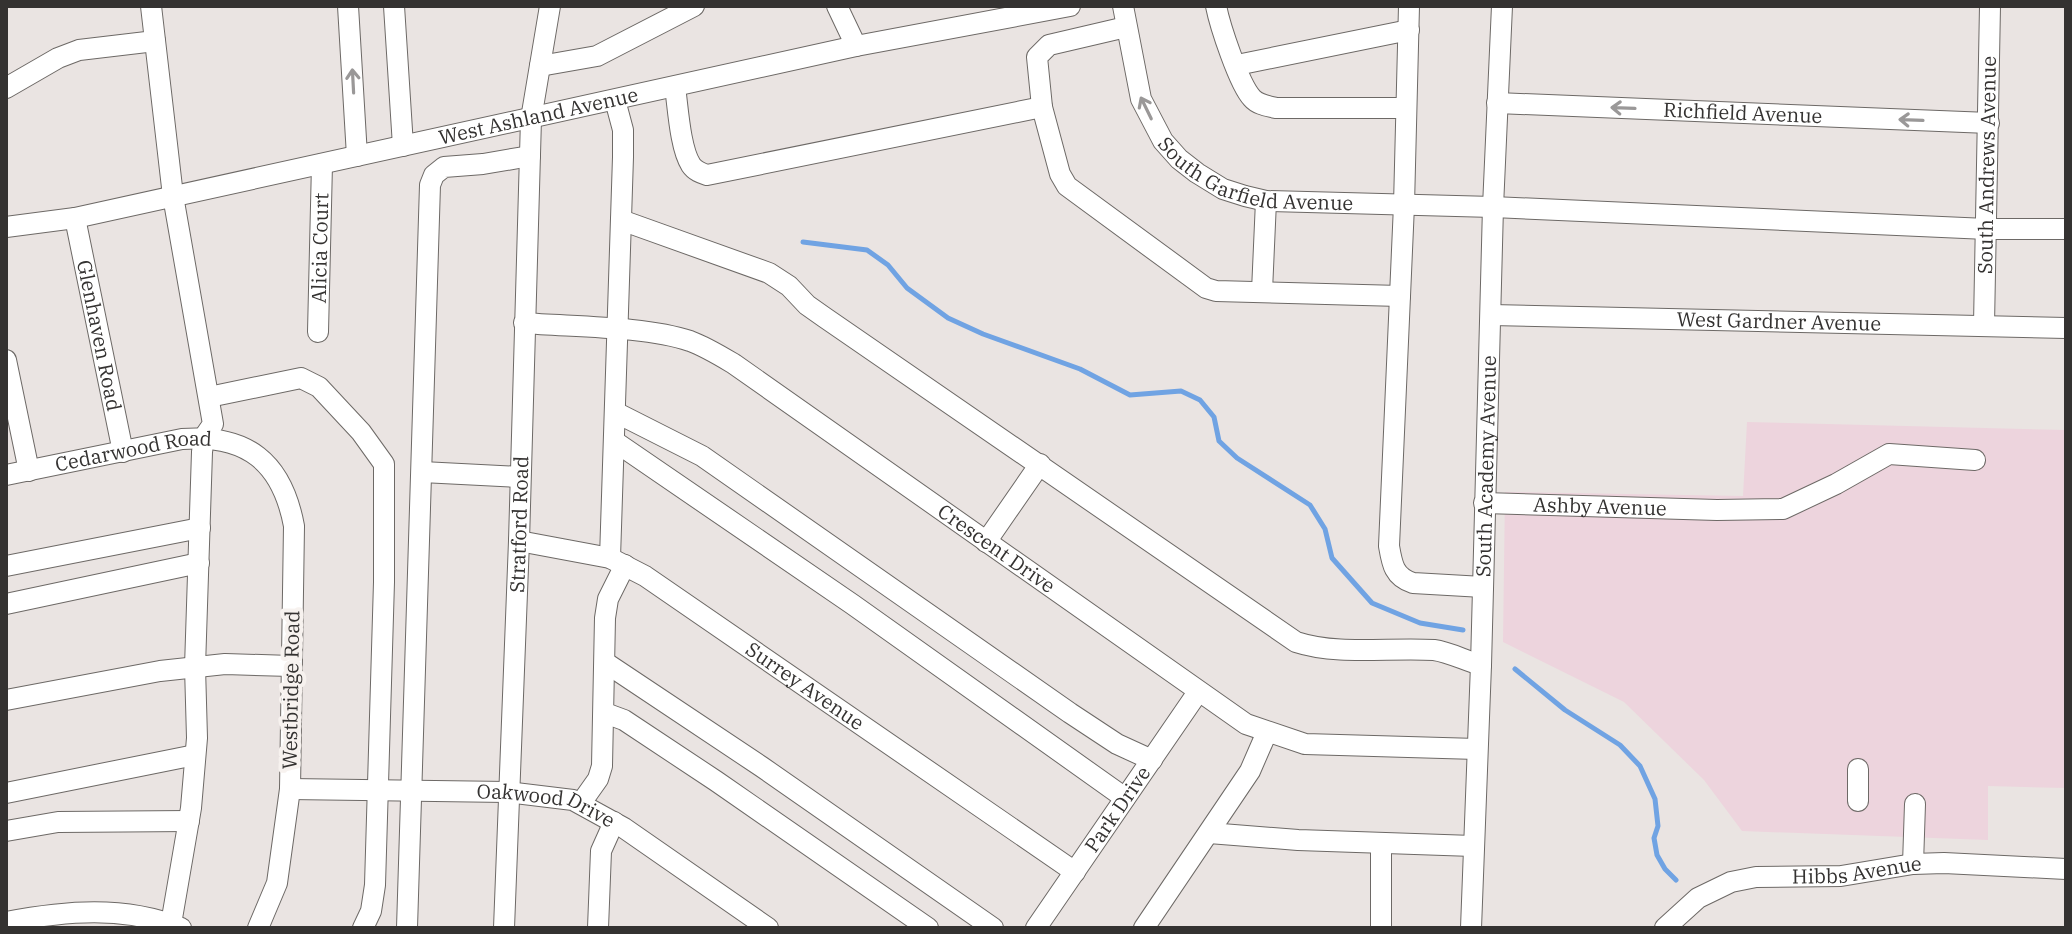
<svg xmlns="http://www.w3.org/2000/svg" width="2072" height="934" viewBox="0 0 2072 934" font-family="'IBM Plex Serif',serif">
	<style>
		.education { fill: #edd4dd }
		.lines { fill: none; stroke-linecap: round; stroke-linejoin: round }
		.stream { stroke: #70a3e3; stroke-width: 5 }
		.minor-casing { stroke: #6d6966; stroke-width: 22 }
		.minor { stroke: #fff; stroke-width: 20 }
		.oneway { stroke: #9a9898 }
		.labels { text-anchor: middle; stroke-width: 8; stroke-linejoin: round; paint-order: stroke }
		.street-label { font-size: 20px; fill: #343231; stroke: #f7f2ef }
	</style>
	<rect width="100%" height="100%" fill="#eae4e2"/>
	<path class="education" d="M1747,422L2066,430V788L1988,786V840L1742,831L1704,780L1624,702L1503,642L1505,492L1743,496Z"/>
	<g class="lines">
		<g class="stream">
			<path d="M803,242L867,250L888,265L907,288L948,318L983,334L1080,369L1130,395L1181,391L1200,400L1214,417L1219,441L1237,458L1310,505L1325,529L1332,558L1372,603L1420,623L1463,630"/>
			<path d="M1515,669L1565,710L1620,745L1640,766L1655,799L1658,826L1654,838L1657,855L1665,869L1676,880"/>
		</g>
		<defs>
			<g id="minor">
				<path d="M151,6L173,196L213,424L204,437L202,452L195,667L197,738L191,808L171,924"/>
				<path d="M348,6L357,156"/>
				<path d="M394,6L403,146"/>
				<path d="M837,6L856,46"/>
				<path id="s1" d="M1123,6L1141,99L1163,141L1179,159L1197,173L1223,189L1245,196L1266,201L1493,207L1987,229H2066"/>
				<path d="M1216,6C1220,26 1239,84 1252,98C1258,105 1268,106 1276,108H1405"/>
				<path d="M1409,6L1404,205L1389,546C1392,564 1394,577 1413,583L1483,587"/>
				<path d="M1126,27L1049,45L1037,57L1042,107L1060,174L1067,186L1206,288L1216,291L1400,296"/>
				<path d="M1237,65L1409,30"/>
				<path d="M540,66L597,56L694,6"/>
				<path d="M675,87C678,107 680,148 691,165C695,171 701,173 707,175L1042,107"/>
				<path d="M6,88L58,58L79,50L155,41"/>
				<path id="s2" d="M1497,103L1989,123"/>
				<path id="s3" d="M75,218L123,452"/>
				<path d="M621,220L769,273L789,286L807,305L824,317L1296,642C1339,656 1389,647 1434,650C1449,652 1466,661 1481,665"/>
				<path id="s4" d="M6,227L75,218L856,46L1070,6"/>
				<path d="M1262,291L1266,201"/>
				<path id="s5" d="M1491,315L2066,328"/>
				<path id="s6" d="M524,323C573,327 645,326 690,341C706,347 719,355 734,364L1246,724L1305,744L1477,749"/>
				<path id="s7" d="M1984,325L1990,6"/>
				<path id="s8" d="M318,332L322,164"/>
				<path d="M6,360L29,471"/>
				<path d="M209,397L301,378L319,387L361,432L384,464V582L375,885L371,911L363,928"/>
				<path d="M617,413L702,456L1070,713L1117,744L1152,760"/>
				<path d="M614,441L852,604L1125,798"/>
				<path d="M422,472L520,477"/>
				<path id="s9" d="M6,475L182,439C247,434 282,462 294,526L290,789L277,883L258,928"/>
				<path id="s10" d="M1484,503L1717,510L1783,509L1836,484L1889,454L1975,460"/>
				<path id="s11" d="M519,541L610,558L645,576L1075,872"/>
				<path d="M986,542L1040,464"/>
				<path d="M610,558L623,157V130L615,100"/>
				<path d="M6,566L200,528"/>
				<path d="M6,604L199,563"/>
				<path d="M606,663L762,767L993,928"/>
				<path d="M6,700L160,671L225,664L291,666"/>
				<path d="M605,713L624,720L716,781L928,928"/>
				<path id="s12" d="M290,789L507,792L573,800L624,828L768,928"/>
				<path d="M6,793L195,755"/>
				<path d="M1858,801V769"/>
				<path d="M581,803L598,779L602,766L605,618L608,599L625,565"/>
				<path d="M6,831L58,822L189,821"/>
				<path d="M1209,833L1298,840L1473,846"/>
				<path d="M1381,843V928"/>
				<path d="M1913,864L1915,804"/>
				<path d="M6,922C65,911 124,905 181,928"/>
				<path d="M407,928L430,185L434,175L444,167L483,164L530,156"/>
				<path id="s13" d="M504,928L519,541L531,119L550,6"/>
				<path d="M598,928L601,851L614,822"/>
				<path id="s14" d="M1036,928L1198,692"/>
				<path d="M1144,928L1250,771L1267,732"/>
				<path id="s15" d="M1471,928L1481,665L1493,207L1502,6"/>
				<path id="s16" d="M1665,928L1698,898L1731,882L1756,877L1841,876L1913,864L1944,863L2066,869"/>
			</g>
		</defs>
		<use href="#minor" class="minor-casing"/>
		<use href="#minor" class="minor"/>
	</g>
	<defs><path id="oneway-shaft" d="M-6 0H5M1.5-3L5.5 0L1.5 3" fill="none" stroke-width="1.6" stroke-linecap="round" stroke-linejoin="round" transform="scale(2)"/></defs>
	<g class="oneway">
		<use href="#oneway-shaft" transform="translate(353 81) rotate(-93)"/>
		<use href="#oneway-shaft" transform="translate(1146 108) rotate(-116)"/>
		<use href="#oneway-shaft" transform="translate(1623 108) rotate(-178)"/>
		<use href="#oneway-shaft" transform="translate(1911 120) rotate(-178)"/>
	</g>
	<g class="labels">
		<g class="street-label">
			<text dy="7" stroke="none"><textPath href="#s2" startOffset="246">Richfield Avenue</textPath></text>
			<text dy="7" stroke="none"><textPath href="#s4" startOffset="544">West Ashland Avenue</textPath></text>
			<text dy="7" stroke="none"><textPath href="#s7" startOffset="160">South Andrews Avenue</textPath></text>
			<text dy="7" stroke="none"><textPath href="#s1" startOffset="246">South Garfield Avenue</textPath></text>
			<text dy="7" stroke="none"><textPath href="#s8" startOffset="84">Alicia Court</textPath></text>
			<text dy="7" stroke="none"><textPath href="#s5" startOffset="288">West Gardner Avenue</textPath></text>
			<text dy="7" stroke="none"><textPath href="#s3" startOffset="120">Glenhaven Road</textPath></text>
			<text dy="7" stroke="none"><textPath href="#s9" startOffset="130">Cedarwood Road</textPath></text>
			<text dy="7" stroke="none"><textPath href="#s15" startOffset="462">South Academy Avenue</textPath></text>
			<text dy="7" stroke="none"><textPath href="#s10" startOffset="116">Ashby Avenue</textPath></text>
			<text dy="7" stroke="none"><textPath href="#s13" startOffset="404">Stratford Road</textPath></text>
			<text dy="7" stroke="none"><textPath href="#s6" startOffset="538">Crescent Drive</textPath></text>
			<text dy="7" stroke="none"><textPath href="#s11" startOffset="326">Surrey Avenue</textPath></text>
			<text transform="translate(291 690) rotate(-89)" y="7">Westbridge Road</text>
			<text dy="7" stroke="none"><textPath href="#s12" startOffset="258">Oakwood Drive</textPath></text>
			<text dy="7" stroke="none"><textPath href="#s14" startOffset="144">Park Drive</textPath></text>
			<text dy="7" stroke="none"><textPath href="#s16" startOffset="208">Hibbs Avenue</textPath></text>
		</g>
	</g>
	<rect width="2072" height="934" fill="none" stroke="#343231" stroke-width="16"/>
</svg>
